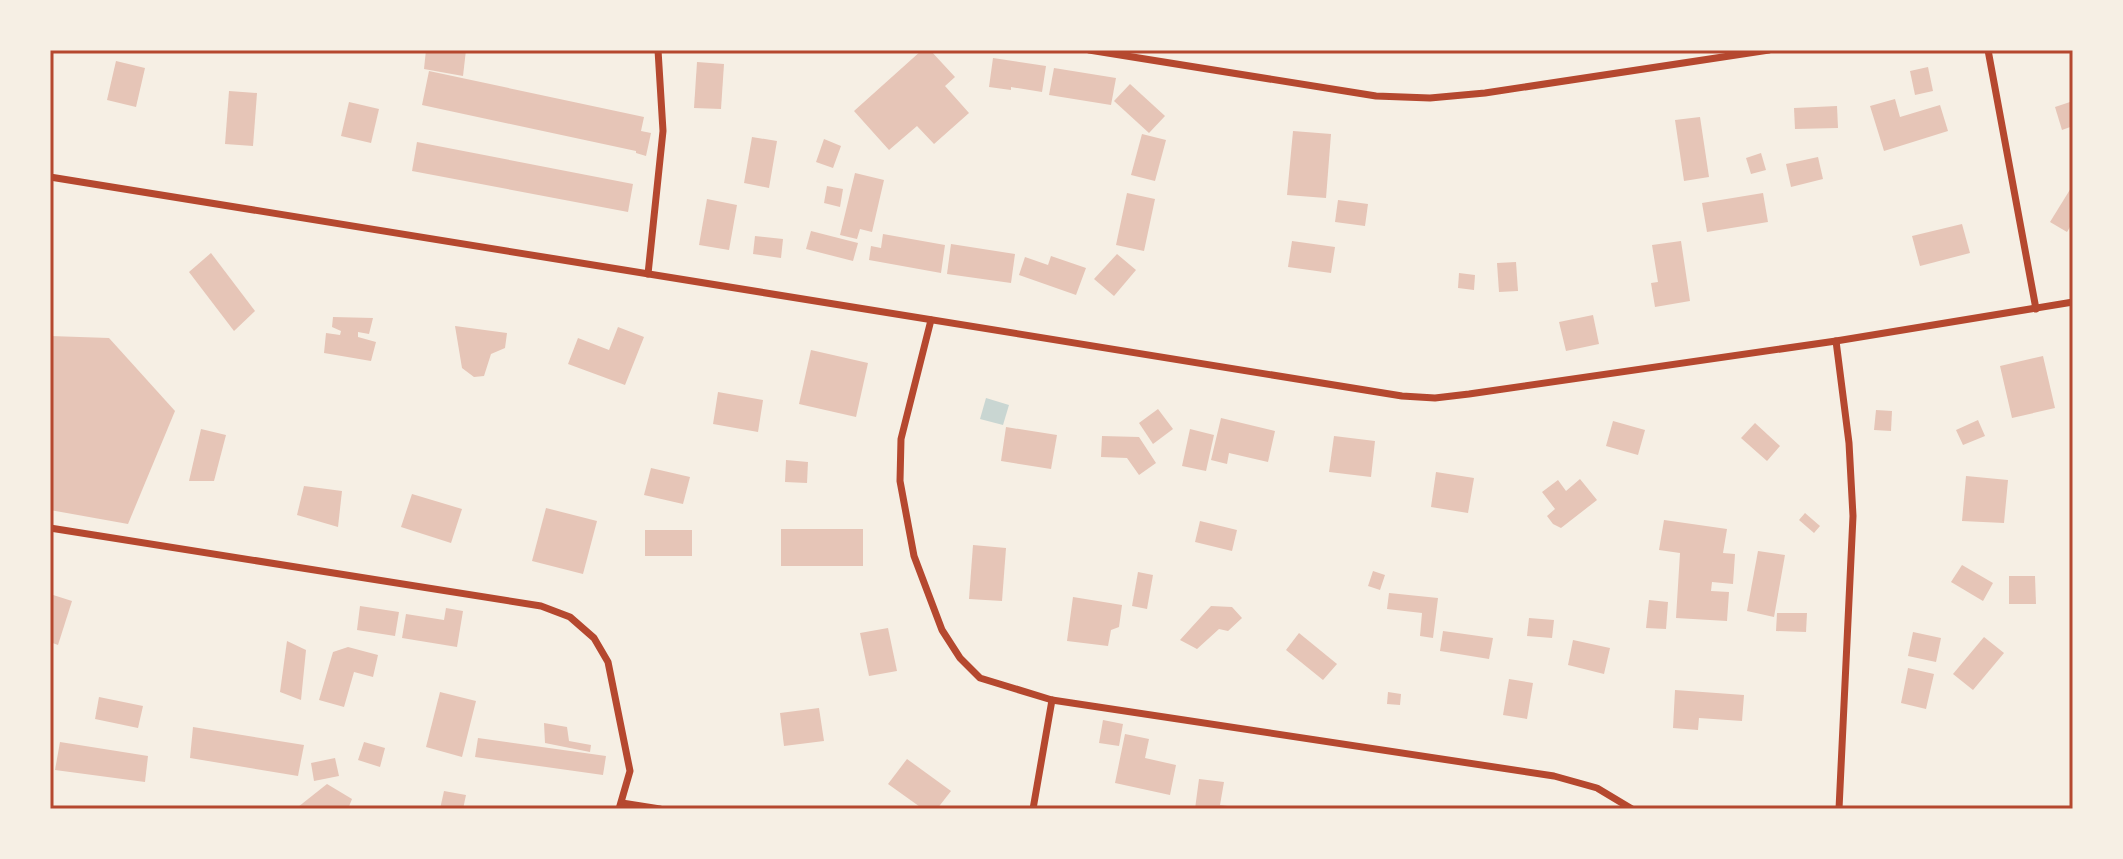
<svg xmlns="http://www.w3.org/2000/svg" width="2123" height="859" viewBox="0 0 2123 859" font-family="'Source Sans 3',sans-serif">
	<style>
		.water { fill: #c9d6d2 }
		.building { fill: #e6c5b7 }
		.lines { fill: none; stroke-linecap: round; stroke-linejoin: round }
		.minor { stroke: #b5482f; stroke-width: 7 }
		.neatline { fill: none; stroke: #b5482f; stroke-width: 3 }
	</style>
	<rect width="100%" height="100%" fill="#f6efe4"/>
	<path class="water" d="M986,398L1009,405L1003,425L980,419Z"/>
	<g class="building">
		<path d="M426,50H466L463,76L424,69Z"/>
		<path d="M922,50H930L955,77L945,86L969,113L934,144L917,126L889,150L854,111Z"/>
		<path d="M993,58L1046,66L1042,92L1011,87V90L989,87Z"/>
		<path d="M116,61L145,68L136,107L107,100Z"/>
		<path d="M697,62L724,64L721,109L694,108Z"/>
		<path d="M1928,67L1933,91L1915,95L1910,71Z"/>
		<path d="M1054,68L1116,78L1111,105L1049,95Z"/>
		<path d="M429,71L644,117L641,131L651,133L646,156L636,153V151L422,105Z"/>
		<path d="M1130,84L1165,116L1149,133L1114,101Z"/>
		<path d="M229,91L257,93L253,146L225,144Z"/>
		<path d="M1895,99L1900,117L1940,105L1948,131L1884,151L1870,106Z"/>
		<path d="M2073,101V126L2062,130L2055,107Z"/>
		<path d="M349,102L379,109L371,143L341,136Z"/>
		<path d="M1837,106L1838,128L1795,129L1794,108Z"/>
		<path d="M1700,117L1709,177L1684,181L1675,120Z"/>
		<path d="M1293,131L1331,134L1326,198L1287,195Z"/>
		<path d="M1142,134L1166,140L1155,181L1131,175Z"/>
		<path d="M752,137L777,141L769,188L744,183Z"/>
		<path d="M824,139L841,146L833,168L816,162Z"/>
		<path d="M417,142L633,184L628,212L412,171Z"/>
		<path d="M1761,153L1766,170L1751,174L1746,158Z"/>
		<path d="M1818,157L1823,179L1791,187L1786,164Z"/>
		<path d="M855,173L884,180L872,232L860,229L857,239L840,235Z"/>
		<path d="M827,186L843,189L840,207L824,203Z"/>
		<path d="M2071,188L2073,189V222L2067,232L2050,222Z"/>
		<path d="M1127,193L1155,199L1144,251L1116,245Z"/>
		<path d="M1763,193L1768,222L1707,232L1702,203Z"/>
		<path d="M707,199L737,205L729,250L699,245Z"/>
		<path d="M1338,200L1368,204L1365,226L1335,222Z"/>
		<path d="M1962,224L1970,253L1920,266L1912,236Z"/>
		<path d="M811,231L858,243L853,261L806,249Z"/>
		<path d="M883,234L945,245L941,273L869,260L871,246L881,248Z"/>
		<path d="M755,236L783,239L781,258L753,254Z"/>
		<path d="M1292,241L1335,247L1331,273L1288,267Z"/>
		<path d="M1681,241L1690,301L1655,307L1651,283L1658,282L1652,245Z"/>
		<path d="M951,244L1015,254L1011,283L947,274Z"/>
		<path d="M211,253L255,311L234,331L189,272Z"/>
		<path d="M1117,254L1136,270L1114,296L1094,279Z"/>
		<path d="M1051,256L1086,268L1076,295L1019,275L1025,257L1048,265Z"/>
		<path d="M1516,262L1518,291L1499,292L1497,263Z"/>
		<path d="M1459,273L1475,275L1474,290L1458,288Z"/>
		<path d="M1593,315L1599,344L1566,351L1559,322Z"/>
		<path d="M333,317L373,318L369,334L358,332V337L376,342L371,361L324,353L326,333L340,335L341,331L332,327Z"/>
		<path d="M455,326L507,333L505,348L491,354L484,376L474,377L462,368Z"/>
		<path d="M618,327L644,337L625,385L568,364L578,338L609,350Z"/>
		<path d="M50,336L109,338L175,411L128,524L50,510Z"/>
		<path d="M811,350L868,363L856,417L799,404Z"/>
		<path d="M2043,356L2055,408L2012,418L2000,366Z"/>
		<path d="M718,392L763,400L758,432L713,424Z"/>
		<path d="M1158,409L1173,429L1153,444L1139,423Z"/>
		<path d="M1876,410L1892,411L1891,431L1874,430Z"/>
		<path d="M1221,418L1275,431L1268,462L1229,453L1227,464L1211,460Z"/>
		<path d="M1978,420L1985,436L1963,445L1956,430Z"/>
		<path d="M1613,421L1645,430L1638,455L1606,446Z"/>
		<path d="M1755,423L1780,446L1767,461L1741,438Z"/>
		<path d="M1006,427L1057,435L1051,469L1001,461Z"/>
		<path d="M201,429L226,435L214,481H189Z"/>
		<path d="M1190,429L1214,435L1206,471L1182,466Z"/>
		<path d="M1102,436L1139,437L1156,463L1139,475L1127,458L1101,457Z"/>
		<path d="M1334,436L1375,441L1371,477L1329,472Z"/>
		<path d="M786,460L808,462L807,483L785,482Z"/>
		<path d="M651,468L690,477L683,504L644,495Z"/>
		<path d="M1436,472L1474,478L1468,513L1431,507Z"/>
		<path d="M1966,476L2008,480L2004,523L1962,521Z"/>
		<path d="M1580,479L1597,500L1561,528L1553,524L1547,516L1555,509L1542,492L1558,480L1566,491Z"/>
		<path d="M304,486L342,491L338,527L297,515Z"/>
		<path d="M412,494L462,509L451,543L401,527Z"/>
		<path d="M546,508L597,521L583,574L532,561Z"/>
		<path d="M1805,513L1820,526L1814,533L1799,520Z"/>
		<path d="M1664,520L1727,529L1723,553L1735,554L1733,584L1712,582L1711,591L1729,592L1727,621L1676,618L1680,553L1659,550Z"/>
		<path d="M1200,521L1237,530L1232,551L1195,542Z"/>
		<rect x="781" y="529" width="82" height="37"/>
		<rect x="645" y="530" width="47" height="26"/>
		<path d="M973,545L1006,548L1002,601L969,599Z"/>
		<path d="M1758,551L1785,555L1774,617L1747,611Z"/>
		<path d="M1962,565L1993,583L1983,601L1951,582Z"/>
		<path d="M1373,571L1385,575L1380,590L1368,586Z"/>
		<path d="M1138,572L1153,575L1147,609L1132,606Z"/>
		<path d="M2009,576H2035L2036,604H2009Z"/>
		<path d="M1389,593L1438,598L1433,638L1420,636L1422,613L1387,609Z"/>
		<path d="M50,594L72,601L58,645L50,642Z"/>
		<path d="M1073,597L1122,605L1119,627L1111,630L1108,646L1067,641Z"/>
		<path d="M1649,600L1668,602L1666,629L1646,628Z"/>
		<path d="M360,606L399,612L395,636L357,630Z"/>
		<path d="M1211,606L1232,607L1242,618L1228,631L1219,629L1197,649L1180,640Z"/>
		<path d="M446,608L463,611L457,647L402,638L406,614L444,620Z"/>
		<path d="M1777,613H1807L1806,632L1776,631Z"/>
		<path d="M1529,618L1554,620L1552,638L1527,636Z"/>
		<path d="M888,628L897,671L869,676L860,633Z"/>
		<path d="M1443,631L1493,638L1489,659L1440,651Z"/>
		<path d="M1913,632L1941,638L1936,662L1908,656Z"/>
		<path d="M1299,633L1337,664L1323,680L1286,650Z"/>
		<path d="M1984,637L2004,653L1973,690L1953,674Z"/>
		<path d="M1573,640L1610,648L1604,674L1568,665Z"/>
		<path d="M287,641L306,650L301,700L280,692Z"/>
		<path d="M348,647L378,655L373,677L354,672L344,707L319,700L333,652Z"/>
		<path d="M1908,668L1934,674L1926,709L1901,703Z"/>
		<path d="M1509,679L1533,683L1527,719L1503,715Z"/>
		<path d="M1675,690L1744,695L1742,721L1699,718L1698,730L1673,728Z"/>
		<path d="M440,692L476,701L462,757L426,747Z"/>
		<path d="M1388,692L1401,694L1400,705L1387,704Z"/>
		<path d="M99,697L143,706L138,728L95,719Z"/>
		<path d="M819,708L824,741L784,746L780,713Z"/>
		<path d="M1103,720L1123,724L1119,746L1099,743Z"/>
		<path d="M544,723L567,727L569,741L591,745L590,752L545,743Z"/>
		<path d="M193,727L304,745L298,776L190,758Z"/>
		<path d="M1125,734L1149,739L1145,758L1176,765L1170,795L1115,783Z"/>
		<path d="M478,738L606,756L603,775L475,757Z"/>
		<path d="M60,742L148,756L145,782L55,770Z"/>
		<path d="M364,742L385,748L380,767L358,760Z"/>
		<path d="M335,758L339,776L314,781L311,763Z"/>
		<path d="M907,759L951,791L937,809H923L888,784Z"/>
		<path d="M1199,779L1224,782L1220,805L1236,807V809H1195Z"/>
		<path d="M327,784L352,799L348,809H299L298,807Z"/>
		<path d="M444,791L466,795L463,809H440Z"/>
	</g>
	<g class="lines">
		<g class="minor">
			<path d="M1089,50L1376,96L1430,98L1485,93L1769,50"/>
			<path d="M1988,50L2036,309"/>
			<path d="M50,177L1402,396L1435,398L1469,394L1836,341L2073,302"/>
			<path d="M648,274L663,131L658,50"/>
			<path d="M931,320L901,439L900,481L914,556L942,630L960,658L980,678L1052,700L1554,776L1597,788L1632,809"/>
			<path d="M1836,341L1849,443L1853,516L1839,809"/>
			<path d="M50,528L541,606L570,617L594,638L608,662L630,771L619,809"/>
			<path d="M622,803L660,809"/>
			<path d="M1033,809L1052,700"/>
		</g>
	</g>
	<rect width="2123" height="859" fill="none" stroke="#f6efe4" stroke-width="104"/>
	<rect x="52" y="52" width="2019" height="755" class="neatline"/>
</svg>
